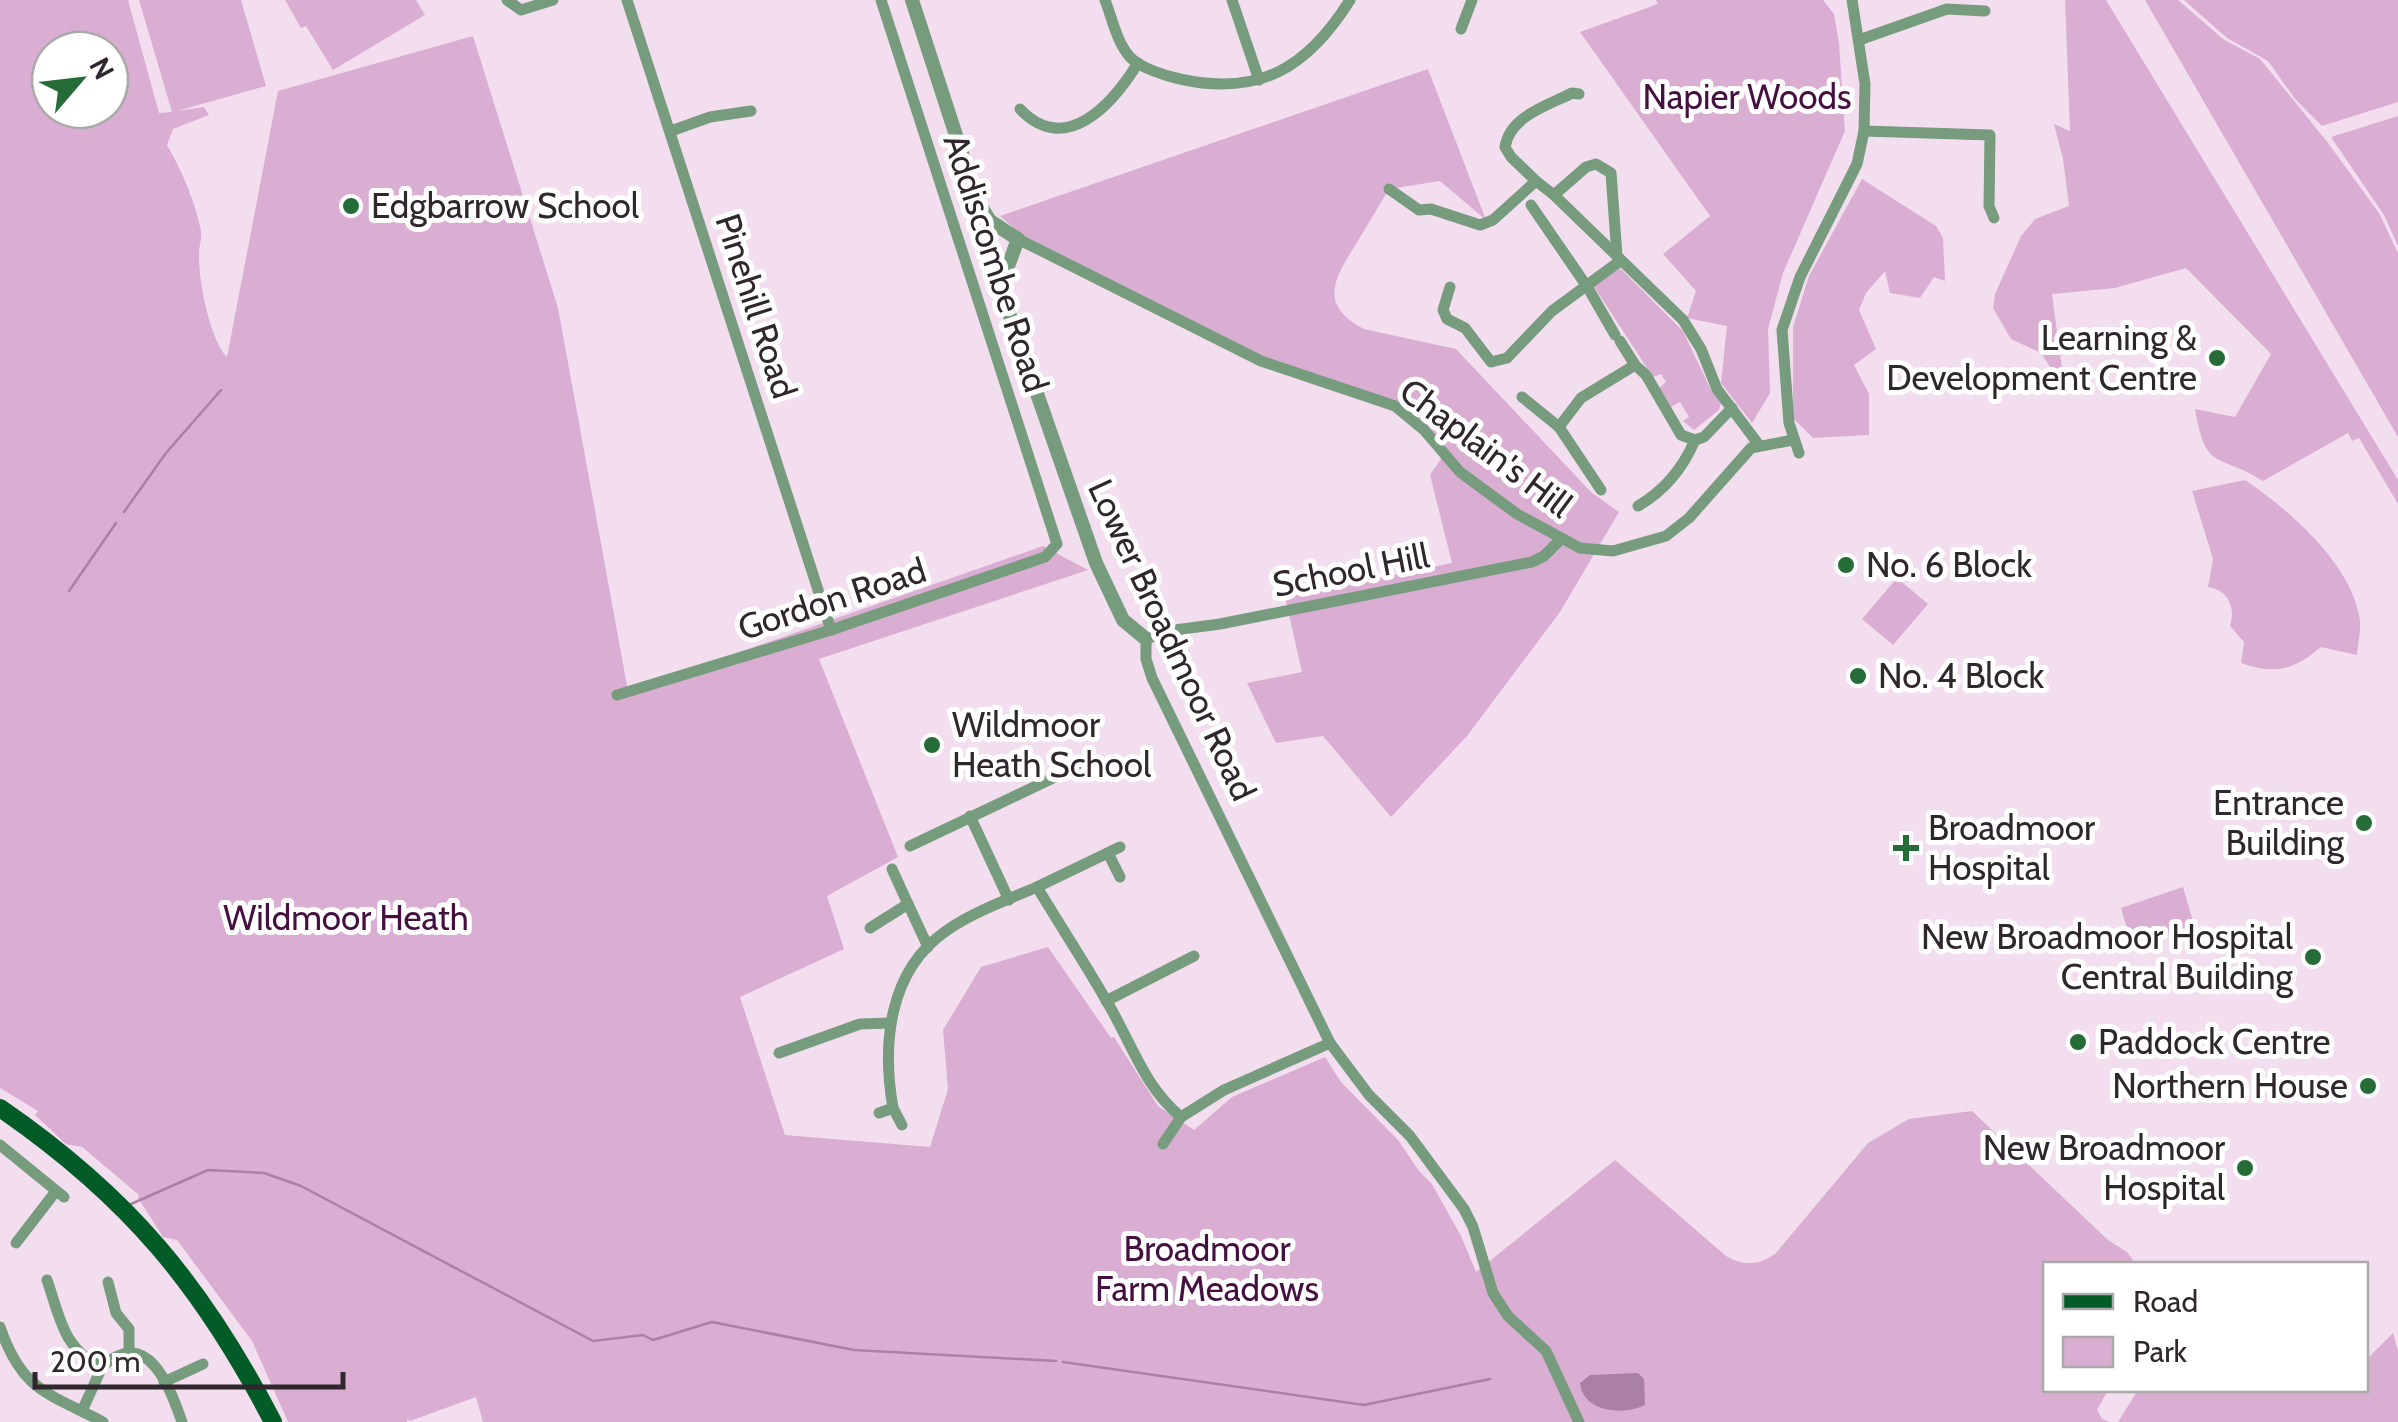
<svg xmlns="http://www.w3.org/2000/svg" width="2398" height="1422" viewBox="0 0 2398 1422" font-family="Cabin,sans-serif">
	<style>
		.green { fill: #d9aed2; fill-rule: evenodd }
		.water { fill: #ab80a5 }
		.lines { fill: none; stroke-linecap: round; stroke-linejoin: round }
		.stream { stroke: #ab80a5; stroke-width: 2.5 }
		.minor { stroke: #769b7d; stroke-width: 11 }
		.tertiary { stroke: #769b7d; stroke-width: 14 }
		.primary { stroke: #035c27; stroke-width: 18 }
		.poi-dot { fill: #256c39; stroke: #fff; stroke-width: 4 }
		.labels { text-anchor: middle; stroke-width: 10; stroke-linejoin: round; paint-order: stroke }
		.park-label { font-size: 35px; fill: #451040; stroke: #fff }
		.poi-label { font-size: 35px; fill: #2f272d; stroke: #fff; text-anchor: start }
		.street-label { font-size: 35px; fill: #2f272d; stroke: #fff }
	</style>
	<rect width="100%" height="100%" fill="#f3deef"/>
	<g class="green">
		<path d="M0,0H128L159,113L172,112L139,0H241L266,86L177,111L204,107L209,115L173,129L167,145C182,171 195,201 201,231C202,239 199,246 199,254C198,278 210,341 227,357L278,91L473,36L558,308L628,691L1043,546L1088,570L819,659L898,857L827,896L844,949L740,997L785,1135L930,1147L948,1089L943,1030L981,967L1048,947L1111,1038L1114,1037L1158,1106L1194,1130L1232,1097L1325,1057L1341,1082L1398,1140L1419,1171L1432,1184L1461,1236L1476,1272L1615,1160L1726,1256C1743,1266 1758,1266 1775,1254L1868,1143L1909,1119L1972,1111L2108,1240L2127,1252L2136,1264H2046V1390H2108L2097,1410L2102,1419L2110,1422H483L476,1397L410,1421L407,1419V1422H288L252,1341L177,1240L163,1237L138,1198L139,1195L82,1147L66,1144L35,1115L38,1111L0,1088ZM50,50H110V110H50Z"/>
		<path d="M285,0H416L425,15L333,70L306,26L301,28Z"/>
		<path d="M1656,0H1823L1834,14L1839,43L1845,131L1783,273L1768,329L1770,393L1752,423L1721,383L1727,326L1687,318L1696,291L1663,254L1710,216L1580,32L1658,4Z"/>
		<path d="M2065,0H2106L2398,480V504L2359,438L2352,441L2348,433L2263,481C2217,452 2206,473 2195,409L2235,417L2271,354L2186,268L2115,288L2052,294L2062,369L2055,374L2041,353L2011,339L1993,308L1995,294L2021,236L2035,219L2069,206L2063,159L2054,124L2070,131Z"/>
		<path d="M2145,0H2178L2223,39L2260,59L2328,143L2379,213L2398,253V437Z"/>
		<path d="M2184,0H2398V102L2322,126L2295,99L2268,61L2227,38Z"/>
		<path d="M1428,69L1486,220L1440,181L1389,189C1378,207 1367,226 1356,244C1334,279 1318,305 1364,329L1456,349L1591,492L1619,512L1560,612L1467,736L1391,817L1323,736L1276,743L1247,683L1302,672L1285,597L1452,563L1430,475L1444,454L1395,406L1261,361L1021,234L1000,216Z"/>
		<path d="M2398,116V246L2384,215L2331,137Z"/>
		<path d="M1862,179L1936,226L1943,238L1945,281L1934,277L1920,298L1890,293L1885,271L1866,293L1859,310L1876,349L1854,365L1869,394V435L1813,438L1793,418V327L1809,276Z"/>
		<path d="M1620,268L1683,331L1710,388L1721,403L1719,410L1694,430L1683,421L1689,417L1680,402L1671,407L1659,388L1666,382L1661,374L1653,377L1593,285Z"/>
		<path d="M2245,480C2288,509 2349,562 2359,615C2362,627 2358,643 2357,655L2321,647C2294,670 2275,675 2241,663L2244,642L2230,626C2236,607 2228,590 2208,587L2213,559L2192,491Z"/>
		<path d="M1897,578L1928,604L1893,645L1862,619Z"/>
		<path d="M2183,887L2194,925L2132,945L2121,908Z"/>
		<path d="M2393,1333L2398,1351V1422H2118L2138,1390H2366V1360Z"/>
	</g>
	<path class="water" d="M1638,1373L1644,1379L1645,1405C1622,1416 1583,1412 1580,1383L1590,1375Z"/>
	<g class="lines">
		<g class="stream">
			<path d="M124,512L166,453L221,390"/>
			<path d="M69,591L116,523"/>
			<path d="M131,1204L208,1170L264,1173L301,1186L593,1341L643,1335L653,1340L712,1322L854,1350L1056,1361"/>
			<path d="M1063,1362L1364,1405L1490,1379"/>
		</g>
		<g class="minor">
			<path d="M507,0L521,10L553,0"/>
			<path d="M627,0L831,630"/>
			<path d="M1105,0C1112,18 1117,43 1130,57C1140,68 1166,76 1180,79C1260,97 1308,67 1350,0"/>
			<path d="M1232,0L1259,80"/>
			<path d="M1461,29L1472,0"/>
			<path d="M1859,40L1947,9L1985,11"/>
			<path d="M1020,109C1065,157 1112,105 1138,63"/>
			<path d="M671,131L710,117L751,111"/>
			<path d="M1864,131L1990,135L1989,206L1994,218"/>
			<path d="M1536,181L1511,157L1505,147C1510,116 1547,106 1572,93L1579,94"/>
			<path d="M1389,189L1419,210L1431,209L1480,225L1493,220L1536,181L1554,195L1683,320L1701,349L1717,389L1759,445"/>
			<path d="M1554,195L1586,167L1596,164L1611,173L1617,256"/>
			<path d="M1531,205L1588,288L1615,335"/>
			<path d="M1018,239L1261,361L1395,406L1424,430L1460,472L1517,514L1580,548L1613,551L1666,536L1689,518L1751,448L1793,440"/>
			<path d="M1450,287L1443,310L1447,319L1465,328L1491,362L1507,358L1552,311L1620,261"/>
			<path d="M1620,341L1635,365"/>
			<path d="M1522,397L1559,427L1601,490"/>
			<path d="M1559,427L1581,398L1635,365L1646,375L1681,435L1695,440L1704,437L1732,408"/>
			<path d="M1799,453L1789,423L1782,330L1800,277L1857,164L1864,131L1865,84L1852,0"/>
			<path d="M1638,506C1664,491 1683,468 1695,440"/>
			<path d="M1560,540L1544,556L1532,562L1220,624L1167,631L1146,639V659L1152,678L1330,1043L1369,1095L1410,1136L1464,1209L1473,1227L1493,1293L1508,1316L1546,1351L1579,1422"/>
			<path d="M617,695L831,630L1045,557L1057,544L881,0"/>
			<path d="M970,816L1009,900"/>
			<path d="M910,846L1076,767"/>
			<path d="M1108,853L1120,877"/>
			<path d="M892,869L908,904"/>
			<path d="M1037,887L1120,847"/>
			<path d="M870,928L908,904L928,947"/>
			<path d="M1106,1001L1194,956"/>
			<path d="M779,1053L860,1024L889,1023"/>
			<path d="M893,1108L902,1125"/>
			<path d="M879,1113L893,1108C882,1045 888,971 946,931C973,912 1007,900 1037,887C1061,927 1087,966 1110,1007C1133,1047 1145,1087 1181,1117"/>
			<path d="M1163,1144L1181,1117L1224,1090L1330,1043"/>
			<path d="M0,1145L64,1197"/>
			<path d="M16,1243L56,1191"/>
			<path d="M47,1280C60,1317 63,1350 102,1367C147,1326 169,1385 182,1422"/>
			<path d="M108,1282L116,1313L129,1329V1352"/>
			<path d="M0,1327C22,1391 48,1393 103,1422"/>
			<path d="M164,1382L203,1364"/>
			<path d="M82,1411L102,1367"/>
		</g>
		<path class="tertiary" d="M912,0L977,200L990,221L1018,239L1007,269L1003,296L1096,563L1123,620L1146,639"/>
		<path class="primary" d="M0,1108C128,1196 202,1285 273,1422"/>
	</g>
	<g class="poi-dot">
		<circle cx="351" cy="206" r="10"/>
		<circle cx="2217" cy="358" r="10"/>
		<circle cx="1846" cy="565" r="10"/>
		<circle cx="1858" cy="676" r="10"/>
		<circle cx="932" cy="745" r="10"/>
		<circle cx="2364" cy="823" r="10"/>
		<path d="M1901 833h10v10h10v10h-10v10h-10v-10h-10v-10h10z"/>
		<circle cx="2313" cy="957" r="10"/>
		<circle cx="2078" cy="1042" r="10"/>
		<circle cx="2368" cy="1086" r="10"/>
		<circle cx="2245" cy="1168" r="10"/>
	</g>
	<g class="labels">
		<g class="park-label">
			<text x="1747" y="109">Napier Woods</text>
			<text x="346" y="930">Wildmoor Heath</text>
			<text x="1207" y="1261">Broadmoor<tspan x="1207" dy="40">Farm Meadows</tspan></text>
		</g>
		<g class="poi-label">
			<text x="371" y="218">Edgbarrow School</text>
			<text x="2197" y="350" text-anchor="end">Learning &amp;<tspan x="2197" dy="40">Development Centre</tspan></text>
			<text x="1866" y="577">No. 6 Block</text>
			<text x="1878" y="688">No. 4 Block</text>
			<text x="952" y="737">Wildmoor<tspan x="952" dy="40">Heath School</tspan></text>
			<text x="2344" y="815" text-anchor="end">Entrance<tspan x="2344" dy="40">Building</tspan></text>
			<text x="1928" y="840">Broadmoor<tspan x="1928" dy="40">Hospital</tspan></text>
			<text x="2293" y="949" text-anchor="end">New Broadmoor Hospital<tspan x="2293" dy="40">Central Building</tspan></text>
			<text x="2098" y="1054">Paddock Centre</text>
			<text x="2348" y="1098" text-anchor="end">Northern House</text>
			<text x="2225" y="1160" text-anchor="end">New Broadmoor<tspan x="2225" dy="40">Hospital</tspan></text>
		</g>
		<g class="street-label">
			<text transform="translate(996 263) rotate(72)" y="12">Addiscombe Road</text>
			<text transform="translate(756 306) rotate(72)" y="12">Pinehill Road</text>
			<text transform="translate(1486 448) rotate(37)" y="12">Chaplain's Hill</text>
			<text transform="translate(1351 570) rotate(-11)" y="12">School Hill</text>
			<text transform="translate(832 599) rotate(-18)" y="12">Gordon Road</text>
			<text transform="translate(1172 640) rotate(65)" y="12">Lower Broadmoor Road</text>
		</g>
	</g>
	<rect x="2043" y="1262" width="325" height="130" fill="#ffffff" stroke="#aca9ab" stroke-width="2.5"/>
	<rect x="2063" y="1294" width="50" height="15" fill="#035c27" stroke="#aca9ab" stroke-width="2.5"/>
	<text x="2133" y="1312" font-size="30" fill="#2f272d">Road</text>
	<rect x="2063" y="1337" width="50" height="30" fill="#d9aed2" stroke="#aca9ab" stroke-width="2.5"/>
	<text x="2133" y="1362" font-size="30" fill="#2f272d">Park</text>
	<g transform="translate(80 80) rotate(62)"><circle r="48" fill="#ffffff" stroke="#aca9ab" stroke-width="2.5"/>
	<path d="M0-8L18 38L0 25L-18 38Z" fill="#256c39"/>
	<text y="-15" font-size="28" font-weight="bold" text-anchor="middle" fill="#2f272d">N</text>
	</g>
	<path d="M35 1372v15h308v-15" fill="none" stroke="#2f272d" stroke-width="5"/>
	<text x="50" y="1372" font-size="30" fill="#2f272d" stroke="#ffffff" stroke-width="8" paint-order="stroke">200 m</text>
</svg>
